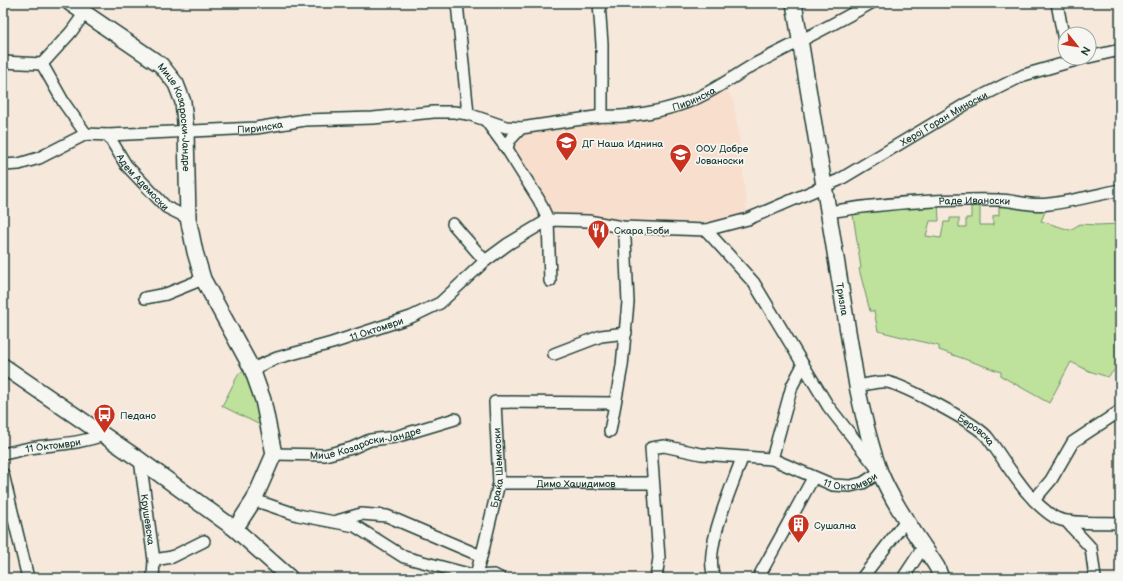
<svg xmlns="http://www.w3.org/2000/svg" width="1123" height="581" viewBox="0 0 1123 581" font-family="'Balsamiq Sans',sans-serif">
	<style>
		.built { fill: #f8decd }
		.green { fill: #bee19b; stroke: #6e8f68 }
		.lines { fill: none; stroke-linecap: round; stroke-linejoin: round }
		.street-casing { stroke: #1f3d34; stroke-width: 14 }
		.secondary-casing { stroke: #1f3d34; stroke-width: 18 }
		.street { stroke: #f6f6f2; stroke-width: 11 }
		.secondary { stroke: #f6f6f2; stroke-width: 15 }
		.labels { text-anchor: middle; stroke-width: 3.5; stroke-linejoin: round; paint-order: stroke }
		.street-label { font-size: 10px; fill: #1f3d34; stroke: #f6f6f2 }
		.poi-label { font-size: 10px; fill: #1f3d34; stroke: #f6f6f2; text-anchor: start }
	</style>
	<rect width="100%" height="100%" fill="#f7e8dc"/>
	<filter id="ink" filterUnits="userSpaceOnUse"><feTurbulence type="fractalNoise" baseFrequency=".025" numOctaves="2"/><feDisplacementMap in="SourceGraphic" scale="8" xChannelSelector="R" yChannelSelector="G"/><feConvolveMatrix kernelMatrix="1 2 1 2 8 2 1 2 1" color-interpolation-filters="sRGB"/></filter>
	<g filter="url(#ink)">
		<path class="built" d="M723,83L733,100L738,129L748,219L706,230L548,220L509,141L515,132L649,111Z"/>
		<g class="green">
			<path d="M971,200H980V225H993V216L999,215V200L1048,205L1041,221L1070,230L1080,224L1097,225L1120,224V364L1108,377L1089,371L1071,362L1049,403L1001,376V372L939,350V346L878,331L874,311H870L859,269L861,268L852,208L938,201L939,221H930L926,236L941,238L944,222H950V218H959V227H966V218H971Z"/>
			<path d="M252,369L270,430L222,406L239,373Z"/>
		</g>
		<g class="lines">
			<defs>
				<g id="street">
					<path d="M457,3L468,114"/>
					<path d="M599,3L602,44V116"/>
					<path d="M1057,3L1065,46"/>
					<path d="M1089,57L1120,50"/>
					<path d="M3,62L42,64"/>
					<path d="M42,64L64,103L86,134"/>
					<path d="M42,64L71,32L84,14"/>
					<path d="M487,122L507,149L539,200L548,220L550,281"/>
					<path id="s1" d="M108,135L126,165L166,207L188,218"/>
					<path id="s2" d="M507,149L509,141L521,128L602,116C630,118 672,110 697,98C718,88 736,75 755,64C794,44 833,25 871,3"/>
					<path id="s3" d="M3,165L19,164L39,158L86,134L108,135L256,128L305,120L373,118L434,112H454L468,114L506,127L521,128"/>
					<path id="s4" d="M828,212C884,203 941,199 998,200C1015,200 1031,207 1049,204C1073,201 1096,195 1120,190"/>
					<path d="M453,224L485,261"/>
					<path d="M145,298L166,294L203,279"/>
					<path d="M554,354L601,336L626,333"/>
					<path id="s5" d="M252,369L277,358L332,343L411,317L440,303L485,261L508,244L548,220L588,221L622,227L706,230L748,219L839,180L966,104L1024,75L1083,58"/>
					<path id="s6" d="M857,386C866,385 878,381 887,382C905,386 978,424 988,438C1008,465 1025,498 1054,517C1067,525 1103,522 1120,523"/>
					<path d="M610,431L622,366L628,302L625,239L622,227"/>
					<path id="s7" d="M3,454C14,452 25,448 37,447C60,444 81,443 104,435"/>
					<path id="s8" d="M274,454L325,455L352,448L370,440L395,437L455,419"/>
					<path d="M772,459L792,386L803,365"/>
					<path id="s9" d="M140,460L154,560L153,578"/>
					<path d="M3,474L28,578"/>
					<path id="s10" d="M499,483H653"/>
					<path d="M254,500L298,515L355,526L404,557L476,576L494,575L500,578"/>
					<path d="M1034,500L1051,480L1073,442L1120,411"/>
					<path d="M337,521L361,514L387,516L481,556"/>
					<path d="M1068,523L1091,548L1095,578"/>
					<path d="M154,560L172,557L204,541"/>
					<path id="s11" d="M475,578L484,546L499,483L495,402L614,403"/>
					<path id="s12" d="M656,578L659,558L651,448L664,446L701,454L772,459L833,485L850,486L863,483L880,472L828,406L754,283L706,230"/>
					<path d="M715,578C701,553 733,485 742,458"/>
					<path d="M758,578L813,478"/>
					<path d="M862,578L907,519"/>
					<path d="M903,578L924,546"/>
				</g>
				<g id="secondary">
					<path id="s13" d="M70,3L161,65L176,84L183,102L186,132L188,218L195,252L203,279L252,369L263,400L274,454L254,500L235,529"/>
					<path id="s14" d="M794,3L857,386C863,415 870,445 880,472C894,506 918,537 937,567L941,578"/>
					<path d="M3,366L140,460L235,529L290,578"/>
				</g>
			</defs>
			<use href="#street" class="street-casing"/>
			<use href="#secondary" class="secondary-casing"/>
			<use href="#street" class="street"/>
			<use href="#secondary" class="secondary"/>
		</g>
	</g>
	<defs>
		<symbol id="school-pin" viewBox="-11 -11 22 30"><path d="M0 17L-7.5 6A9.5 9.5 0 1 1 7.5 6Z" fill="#c8321e" stroke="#f6f6f2"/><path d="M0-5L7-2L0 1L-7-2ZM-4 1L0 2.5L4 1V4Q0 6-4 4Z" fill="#fff"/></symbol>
		<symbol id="restaurant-pin" viewBox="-11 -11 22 30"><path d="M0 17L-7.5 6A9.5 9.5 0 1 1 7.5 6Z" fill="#c8321e" stroke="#f6f6f2"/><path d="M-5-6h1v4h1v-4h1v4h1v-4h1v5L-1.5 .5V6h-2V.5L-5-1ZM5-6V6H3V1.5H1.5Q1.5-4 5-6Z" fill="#fff"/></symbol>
		<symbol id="bus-pin" viewBox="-11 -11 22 30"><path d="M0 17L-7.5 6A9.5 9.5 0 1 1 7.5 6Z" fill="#c8321e" stroke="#f6f6f2"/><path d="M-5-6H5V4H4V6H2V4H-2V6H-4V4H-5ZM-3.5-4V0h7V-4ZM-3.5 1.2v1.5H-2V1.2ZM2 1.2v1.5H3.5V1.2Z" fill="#fff"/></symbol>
		<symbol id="building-pin" viewBox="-11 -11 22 30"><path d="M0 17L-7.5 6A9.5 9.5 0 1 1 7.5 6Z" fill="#c8321e" stroke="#f6f6f2"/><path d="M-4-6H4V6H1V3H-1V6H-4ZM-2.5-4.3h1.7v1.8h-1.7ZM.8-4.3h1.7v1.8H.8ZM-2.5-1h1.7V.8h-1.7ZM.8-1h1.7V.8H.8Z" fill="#fff"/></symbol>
	</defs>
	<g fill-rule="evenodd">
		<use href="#school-pin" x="554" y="130" width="25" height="34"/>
		<use href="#school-pin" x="668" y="142" width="25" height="34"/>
		<use href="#restaurant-pin" x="586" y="218" width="25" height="34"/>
		<use href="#bus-pin" x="92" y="402" width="25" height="34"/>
		<use href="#building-pin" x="786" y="512" width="25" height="34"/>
	</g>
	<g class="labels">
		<g class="street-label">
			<text dy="4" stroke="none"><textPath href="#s2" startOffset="202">Пиринска</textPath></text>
			<text dy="4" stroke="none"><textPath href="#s13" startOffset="166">Мице Козароски-Јандре</textPath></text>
			<text dy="4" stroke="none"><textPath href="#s5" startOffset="759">Херој Горан Миноски</textPath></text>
			<text dy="4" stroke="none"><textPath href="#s3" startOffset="264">Пиринска</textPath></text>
			<text dy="4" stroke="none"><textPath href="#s1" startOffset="59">Адем Адемоски</textPath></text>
			<text dy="4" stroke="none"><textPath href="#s4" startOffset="147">Раде Иваноски</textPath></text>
			<text dy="4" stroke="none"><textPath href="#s14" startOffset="300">Тризла</textPath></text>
			<text dy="4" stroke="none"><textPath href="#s5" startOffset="131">11 Октомври</textPath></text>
			<text dy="4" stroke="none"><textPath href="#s6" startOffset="132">Беровска</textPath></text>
			<text dy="4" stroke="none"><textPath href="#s8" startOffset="93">Мице Козароски-Јандре</textPath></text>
			<text dy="4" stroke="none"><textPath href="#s7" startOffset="51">11 Октомври</textPath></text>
			<text dy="4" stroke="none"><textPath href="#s11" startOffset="113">Браќа Шемкоски</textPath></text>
			<text dy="4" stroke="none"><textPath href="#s12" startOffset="337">11 Октомври</textPath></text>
			<text dy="4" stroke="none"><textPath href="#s10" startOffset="77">Димо Хаџидимов</textPath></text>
			<text dy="4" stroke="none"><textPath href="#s9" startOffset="60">Крушевска</textPath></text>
		</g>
		<g class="poi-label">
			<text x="582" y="147">ДГ Наша Иднина</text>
			<text x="696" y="152">ООУ Добре<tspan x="696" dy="12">Јованоски</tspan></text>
			<text x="614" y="234">Скара Боби</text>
			<text x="120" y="419">Педано</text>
			<text x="814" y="529">Сушална</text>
		</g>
	</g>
	<rect width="1123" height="581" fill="none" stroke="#f6f6f2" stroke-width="16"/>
	<rect x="8" y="8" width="1107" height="565" fill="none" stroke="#1f3d34" stroke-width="1.5" filter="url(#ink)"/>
	<g transform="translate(1077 46) rotate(120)"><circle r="19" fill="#f6f6f2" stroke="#a0aca6"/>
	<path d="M0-3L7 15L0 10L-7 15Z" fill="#c8321e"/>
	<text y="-6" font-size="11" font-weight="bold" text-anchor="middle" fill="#1f3d34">N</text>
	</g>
</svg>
